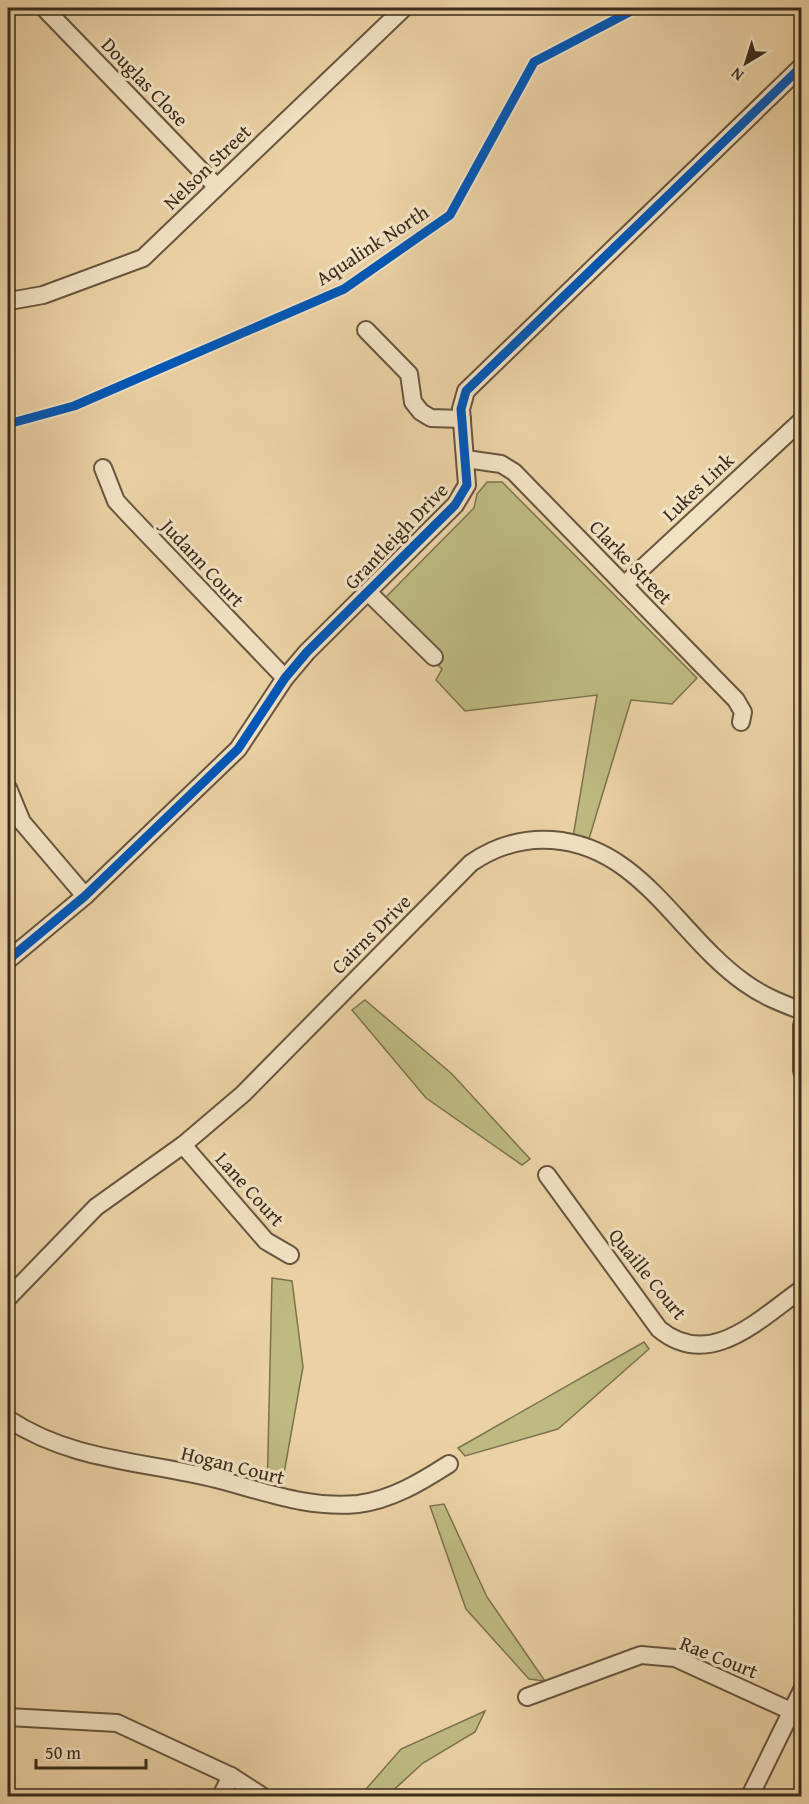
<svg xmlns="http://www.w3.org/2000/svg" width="809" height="1804" viewBox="0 0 809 1804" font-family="'Gentium Book Plus',serif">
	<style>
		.green { fill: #beba82; stroke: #7c724e; stroke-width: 1.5 }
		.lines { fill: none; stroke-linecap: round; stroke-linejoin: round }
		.street-casing { stroke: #67553e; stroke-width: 20 }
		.street { stroke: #f2e2c4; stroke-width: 16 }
		.cycleway-casing { stroke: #f2e2c4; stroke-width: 13 }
		.cycleway { stroke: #0057b8; stroke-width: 9 }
		.labels { text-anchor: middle; stroke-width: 6; stroke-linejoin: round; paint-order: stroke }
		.street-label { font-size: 20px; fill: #3b2b1b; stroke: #f2e2c4 }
	</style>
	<rect width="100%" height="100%" fill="#ebd2a5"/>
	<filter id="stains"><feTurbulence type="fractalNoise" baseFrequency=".00333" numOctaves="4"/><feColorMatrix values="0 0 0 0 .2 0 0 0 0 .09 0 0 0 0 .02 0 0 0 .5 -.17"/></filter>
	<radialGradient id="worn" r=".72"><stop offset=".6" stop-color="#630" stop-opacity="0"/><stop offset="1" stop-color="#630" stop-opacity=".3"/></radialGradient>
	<g class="green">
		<path d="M487,482H502L697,678L672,704L631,700L588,842L573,837L597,695L465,711L436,680L442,669L390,618L385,598L474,508L477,494Z"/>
		<path d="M365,1000L452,1074L530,1159L522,1165L426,1098L352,1010Z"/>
		<path d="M272,1278L292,1281L303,1367L280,1496L267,1495Z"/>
		<path d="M644,1342L649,1349L558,1429L465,1456L458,1448Z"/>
		<path d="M444,1504L487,1597L545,1681L529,1679L466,1609L430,1506Z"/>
		<path d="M485,1711L475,1732L423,1763L387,1796H360L401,1749Z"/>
	</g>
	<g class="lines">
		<defs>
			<g id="street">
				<path d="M44,8L216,186"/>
				<path d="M8,297L15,300L43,295L143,258L404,8"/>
				<path d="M366,330L409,374L413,402L421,412L431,418L462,419"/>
				<path d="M466,459L501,464L514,472L736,700L743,712L741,722"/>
				<path d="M103,468L116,501L129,515L285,678"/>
				<path d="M624,585L802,420"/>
				<path d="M368,592L434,657"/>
				<path d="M8,788L22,822L85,896"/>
				<path d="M8,960L85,896L238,749L285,678L307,652L455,505L467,485L461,409L466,391L802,66"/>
				<path d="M802,1025V1071"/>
				<path d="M183,1145L266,1241L290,1255"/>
				<path d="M547,1175L659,1329C710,1371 759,1319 802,1289"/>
				<path d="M8,1298L96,1207L183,1145L243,1094L471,863C496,846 522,838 552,840C641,846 678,936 745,983C763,996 781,1003 802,1011"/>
				<path d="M8,1419C72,1461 143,1461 216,1479C264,1491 307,1509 358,1504C391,1500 421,1482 449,1464"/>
				<path d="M527,1697L641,1655L675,1658L791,1711"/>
				<path d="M8,1717L117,1723L231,1776L262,1796"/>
				<path d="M221,1796L231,1776"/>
				<path d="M750,1796L802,1690"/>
			</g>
		</defs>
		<use href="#street" class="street-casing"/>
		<use href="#street" class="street"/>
		<defs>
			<g id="cycleway">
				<path d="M8,424L74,406L344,289L450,215L534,62L637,8"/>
				<path d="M8,960L85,896L238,749L285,678L307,652L455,505L467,485L461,409L466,391L802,66"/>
			</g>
		</defs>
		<use href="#cycleway" class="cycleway-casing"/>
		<use href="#cycleway" class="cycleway"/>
	</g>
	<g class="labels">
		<g class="street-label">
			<text transform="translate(145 82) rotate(46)" y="7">Douglas Close</text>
			<text transform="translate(207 167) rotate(-44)" y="7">Nelson Street</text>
			<text transform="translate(372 245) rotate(-33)" y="7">Aqualink North</text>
			<text transform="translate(698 487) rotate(-43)" y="7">Lukes Link</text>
			<text transform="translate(396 536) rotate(-46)" y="7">Grantleigh Drive</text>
			<text transform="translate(631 562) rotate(46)" y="7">Clarke Street</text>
			<text transform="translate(203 563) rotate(47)" y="7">Judann Court</text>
			<text transform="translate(371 934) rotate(-45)" y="7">Cairns Drive</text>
			<text transform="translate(250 1189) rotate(48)" y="7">Lane Court</text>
			<text transform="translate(648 1274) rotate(51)" y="7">Quaille Court</text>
			<text transform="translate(233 1465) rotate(14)" y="7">Hogan Court</text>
			<text transform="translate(719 1657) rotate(22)" y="7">Rae Court</text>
		</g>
	</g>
	<rect width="809" height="1804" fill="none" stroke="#ebd2a5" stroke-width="30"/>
	<rect x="9" y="9" width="791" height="1786" fill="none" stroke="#3b2b1b" stroke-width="3"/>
	<rect x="15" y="15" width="779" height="1774" fill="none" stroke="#3b2b1b" stroke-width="1.5"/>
	<g transform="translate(746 63) rotate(218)" stroke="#f2e2c4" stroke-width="4.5" paint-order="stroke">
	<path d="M0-4.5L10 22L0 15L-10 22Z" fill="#3b2b1b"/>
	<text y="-9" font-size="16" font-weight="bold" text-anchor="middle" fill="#3b2b1b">N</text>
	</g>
	<path d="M36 1759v9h110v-9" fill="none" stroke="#3b2b1b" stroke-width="3"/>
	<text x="45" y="1759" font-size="18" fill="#3b2b1b" stroke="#f2e2c4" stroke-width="4.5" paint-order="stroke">50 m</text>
	<rect width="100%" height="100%" filter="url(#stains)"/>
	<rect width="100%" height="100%" fill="url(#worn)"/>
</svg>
